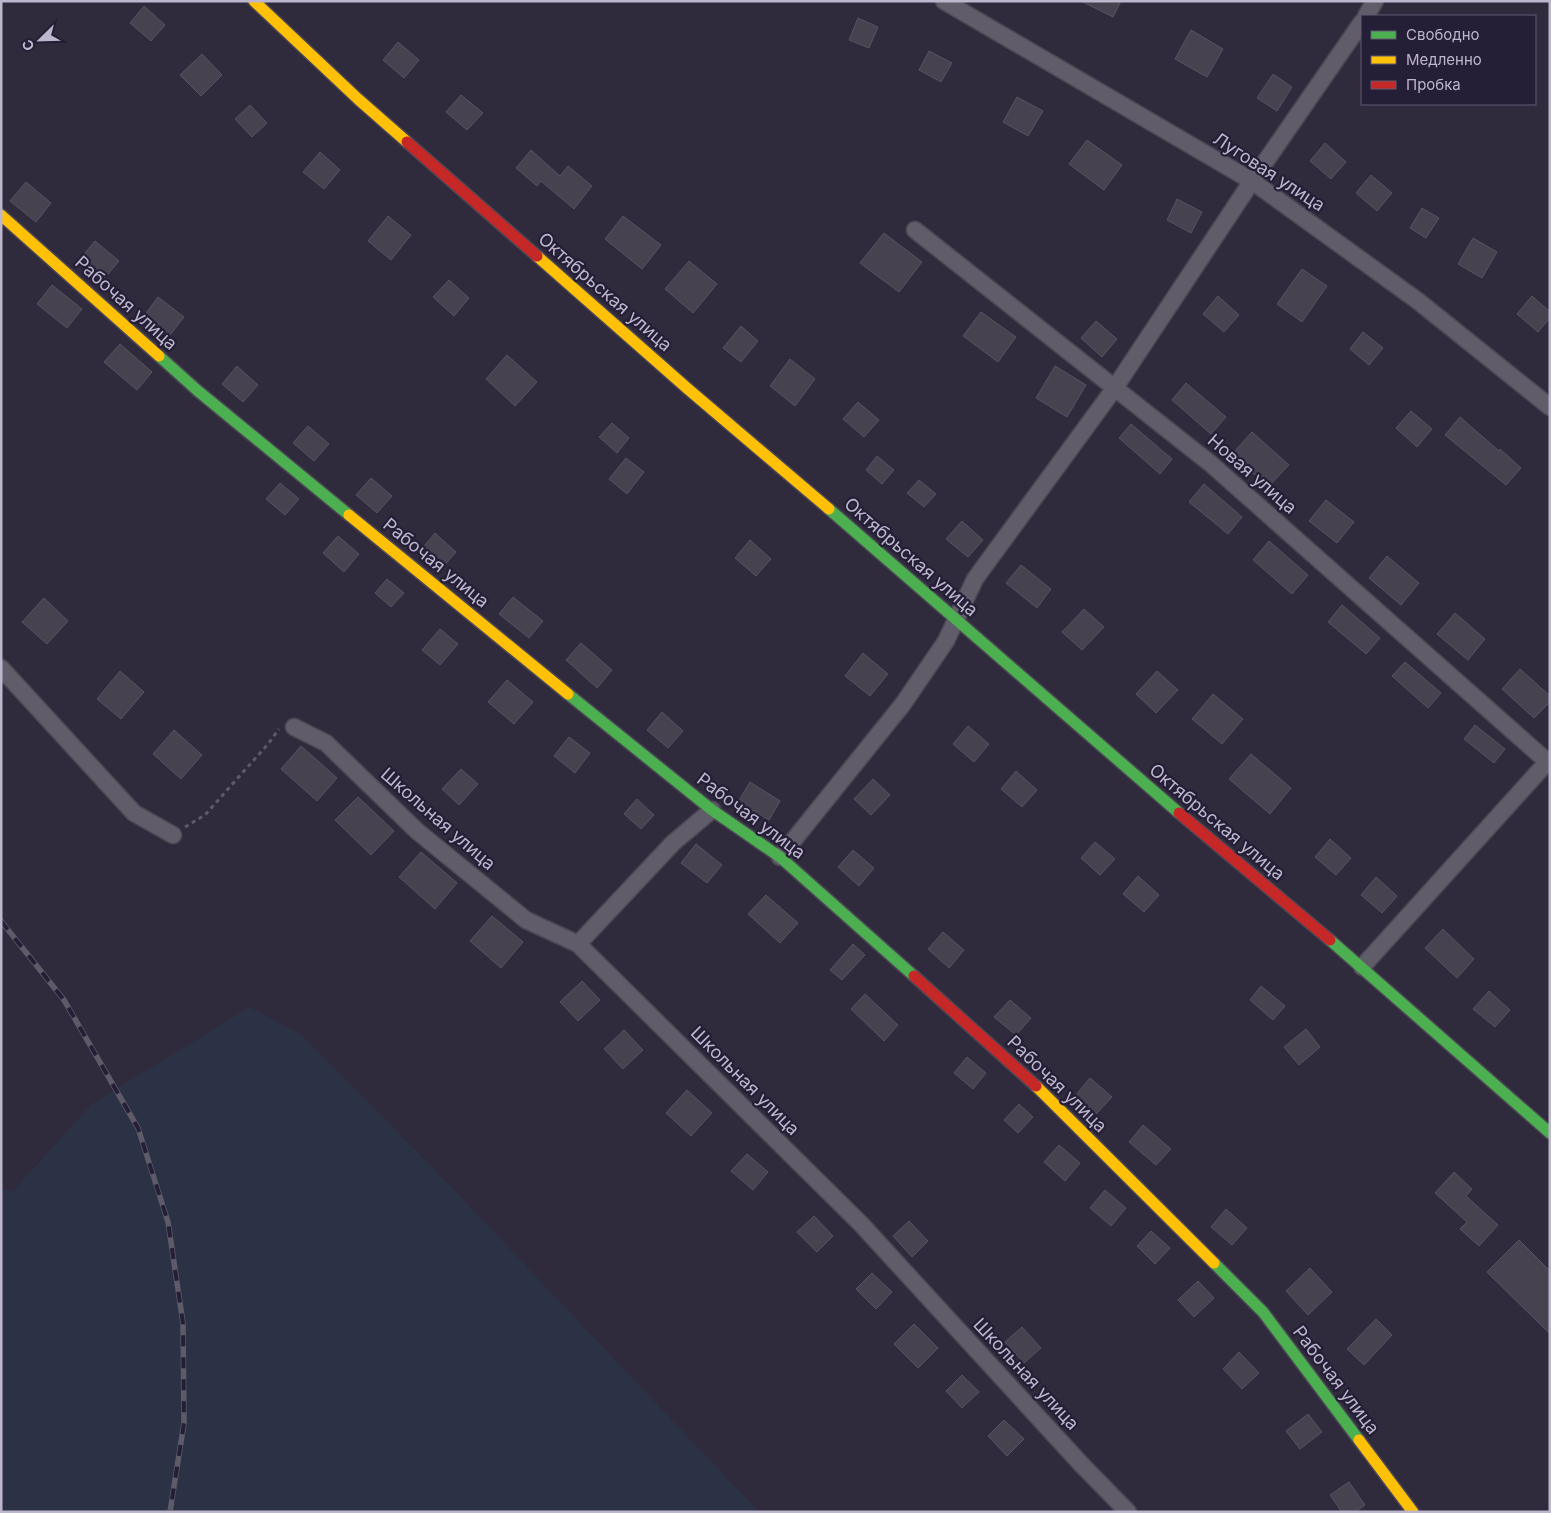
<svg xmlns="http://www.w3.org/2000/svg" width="1551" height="1513" viewBox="0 0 1551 1513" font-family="Inter,sans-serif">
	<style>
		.green { fill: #2c3246 }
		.building { fill: #464250; stroke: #585363 }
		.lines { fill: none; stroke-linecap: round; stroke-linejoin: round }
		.street-casing { stroke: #4a4652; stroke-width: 19 }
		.fast-casing { stroke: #4b4655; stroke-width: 14 }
		.slow-casing { stroke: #4b4655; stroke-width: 14 }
		.jam-casing { stroke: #4b4655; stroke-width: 14 }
		.path { stroke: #5e5b68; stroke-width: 3; stroke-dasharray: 4 4; stroke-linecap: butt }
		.street { stroke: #605c69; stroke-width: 16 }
		.fast { stroke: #4caf50; stroke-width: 11 }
		.slow { stroke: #ffc107; stroke-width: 11 }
		.jam { stroke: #c62828; stroke-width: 11 }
		.rail-casing { stroke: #5e5a67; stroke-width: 5.5 }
		.rail { stroke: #251e37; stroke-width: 4; stroke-dasharray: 11; stroke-linecap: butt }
		.labels { text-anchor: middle; stroke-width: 4.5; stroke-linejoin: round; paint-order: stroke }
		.street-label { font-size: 18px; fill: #bdb6cc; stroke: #251e37 }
	</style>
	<rect width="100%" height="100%" fill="#302b3c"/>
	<path class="green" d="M250,1007L300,1034L436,1171L759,1512H1V1189L13,1191L92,1104Z"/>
	<g class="building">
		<path d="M1081,1H1121L1113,17Z"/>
		<path d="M144,6L165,25L151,41L130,23Z"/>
		<path d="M858,18L878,27L869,48L849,40Z"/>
		<path d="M1191,30L1223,49L1207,77L1175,59Z"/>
		<path d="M398,42L419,60L404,78L383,60Z"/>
		<path d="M929,51L952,63L941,82L919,70Z"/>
		<path d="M202,54L222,75L201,96L180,75Z"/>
		<path d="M1273,74L1292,87L1277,111L1257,98Z"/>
		<path d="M461,95L483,113L467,130L446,112Z"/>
		<path d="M1017,97L1043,111L1028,136L1003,122Z"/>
		<path d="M250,105L267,123L252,137L235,119Z"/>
		<path d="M1087,140L1122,165L1104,190L1069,164Z"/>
		<path d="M1325,143L1346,162L1331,179L1310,161Z"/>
		<path d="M531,150L560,176L568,166L592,186L574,209L541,181L537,186L516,168Z"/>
		<path d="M320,152L340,170L324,189L303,172Z"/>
		<path d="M1371,175L1392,193L1377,211L1356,193Z"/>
		<path d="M26,182L51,203L36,222L10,201Z"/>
		<path d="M1177,199L1202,212L1191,233L1167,220Z"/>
		<path d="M1422,208L1439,218L1426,238L1410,228Z"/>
		<path d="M388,216L411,235L391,260L368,241Z"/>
		<path d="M623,216L661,245L642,269L605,239Z"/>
		<path d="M884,233L922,262L899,292L860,263Z"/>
		<path d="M1473,238L1497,252L1482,278L1458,264Z"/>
		<path d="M95,241L119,261L103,280L79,260Z"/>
		<path d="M689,261L717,284L693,313L665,289Z"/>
		<path d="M1302,269L1327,286L1302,322L1277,304Z"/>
		<path d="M449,280L469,298L454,316L433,297Z"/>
		<path d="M52,285L82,309L67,328L37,304Z"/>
		<path d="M1218,296L1239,315L1224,332L1203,314Z"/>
		<path d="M1532,296L1550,312V318L1538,332L1517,314Z"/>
		<path d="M158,297L184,317L170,335L144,316Z"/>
		<path d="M981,312L1016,337L998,362L963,336Z"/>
		<path d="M1096,321L1117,339L1102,357L1081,338Z"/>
		<path d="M741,326L758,341L741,362L723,348Z"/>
		<path d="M1363,332L1383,348L1369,365L1350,349Z"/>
		<path d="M120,344L152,372L137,390L104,362Z"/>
		<path d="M507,355L537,382L515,406L486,379Z"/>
		<path d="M790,359L815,379L795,406L770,386Z"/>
		<path d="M237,366L258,385L243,402L222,384Z"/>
		<path d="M1055,366L1086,385L1067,417L1036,398Z"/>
		<path d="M1186,383L1226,417L1211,434L1172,400Z"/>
		<path d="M858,402L879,420L864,437L843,419Z"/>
		<path d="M1411,411L1432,429L1417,447L1396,428Z"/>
		<path d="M1460,417L1499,451L1500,449L1521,468L1506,485L1445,435Z"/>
		<path d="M612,423L629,438L617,453L599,437Z"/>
		<path d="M1131,424L1172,459L1160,474L1119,438Z"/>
		<path d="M308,426L329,444L314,461L293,443Z"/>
		<path d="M1252,432L1289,465L1268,487L1232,454Z"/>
		<path d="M877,456L894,470L882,484L866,470Z"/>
		<path d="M626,458L644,472L627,494L609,479Z"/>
		<path d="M371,478L392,496L377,513L356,495Z"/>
		<path d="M919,480L936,494L924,507L907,493Z"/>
		<path d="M280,483L299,499L285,515L266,499Z"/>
		<path d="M1204,484L1242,517L1228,534L1189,502Z"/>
		<path d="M1326,500L1354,522L1337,543L1309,521Z"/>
		<path d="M962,521L983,540L968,557L946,539Z"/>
		<path d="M435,533L456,552L441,569L420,551Z"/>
		<path d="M338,536L359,554L344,572L323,553Z"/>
		<path d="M750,540L771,559L756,576L735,558Z"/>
		<path d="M1269,541L1308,575L1292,594L1253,560Z"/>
		<path d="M1387,556L1419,583L1401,605L1369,578Z"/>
		<path d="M1021,565L1051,589L1037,608L1006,583Z"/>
		<path d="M387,579L404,593L391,607L375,593Z"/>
		<path d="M513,597L543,621L529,638L499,614Z"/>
		<path d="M44,598L68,621L47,644L22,622Z"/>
		<path d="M1342,605L1380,638L1366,654L1328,622Z"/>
		<path d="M1084,609L1104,627L1082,650L1062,632Z"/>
		<path d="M1455,613L1485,639L1468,660L1437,634Z"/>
		<path d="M440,629L458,644L440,665L422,650Z"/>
		<path d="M581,643L612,670L597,688L566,660Z"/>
		<path d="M863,653L888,674L870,696L845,676Z"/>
		<path d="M1405,662L1441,693L1428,708L1392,676Z"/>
		<path d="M1520,669L1550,696V702L1534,718L1502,689Z"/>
		<path d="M120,671L144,692L121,719L97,699Z"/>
		<path d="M1157,671L1178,690L1156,713L1136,694Z"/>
		<path d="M507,680L533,702L514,724L488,702Z"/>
		<path d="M1213,694L1243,719L1222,744L1192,719Z"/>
		<path d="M662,712L683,731L668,748L647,730Z"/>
		<path d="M1475,725L1505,749L1494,763L1464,739Z"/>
		<path d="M968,726L989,744L974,762L953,744Z"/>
		<path d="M174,730L202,755L181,779L153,754Z"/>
		<path d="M569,737L590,753L575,773L554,756Z"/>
		<path d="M301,746L337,778L317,801L281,769Z"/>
		<path d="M1251,754L1291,788L1270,814L1229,779Z"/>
		<path d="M461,769L478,784L459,805L442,789Z"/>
		<path d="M1016,771L1037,790L1022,807L1001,789Z"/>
		<path d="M873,779L890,795L871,815L854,799Z"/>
		<path d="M750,782L780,801L769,820L738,802Z"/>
		<path d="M358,797L394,831L371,855L335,820Z"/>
		<path d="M637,799L654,815L641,829L624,814Z"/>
		<path d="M1330,839L1351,858L1336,875L1315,857Z"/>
		<path d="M1095,842L1115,859L1100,875L1081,858Z"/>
		<path d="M696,844L722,865L707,883L681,863Z"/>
		<path d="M853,850L874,868L859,886L838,867Z"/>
		<path d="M421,852L457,883L435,909L399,877Z"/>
		<path d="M1138,876L1159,895L1144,912L1123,894Z"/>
		<path d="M1376,877L1397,896L1382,913L1361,895Z"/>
		<path d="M766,895L798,923L780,943L748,914Z"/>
		<path d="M492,916L523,942L501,968L470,941Z"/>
		<path d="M1443,929L1474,959L1457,978L1425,948Z"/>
		<path d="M943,932L964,950L949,968L928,949Z"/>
		<path d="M853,944L865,955L842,980L830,970Z"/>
		<path d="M582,981L600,1000L578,1021L560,1002Z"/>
		<path d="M1261,986L1285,1006L1273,1020L1250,1000Z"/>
		<path d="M1489,991L1510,1010L1495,1027L1473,1009Z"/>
		<path d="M865,994L898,1025L884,1041L851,1009Z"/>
		<path d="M1010,1000L1031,1018L1016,1035L994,1017Z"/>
		<path d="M1306,1029L1320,1047L1299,1065L1284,1047Z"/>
		<path d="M624,1030L643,1050L623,1069L604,1049Z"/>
		<path d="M967,1057L986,1073L973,1089L954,1073Z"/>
		<path d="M1090,1078L1112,1097L1096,1114L1075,1096Z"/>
		<path d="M687,1090L712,1113L691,1136L666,1113Z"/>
		<path d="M1019,1104L1033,1117L1018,1133L1004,1120Z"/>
		<path d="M1143,1125L1171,1149L1156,1165L1129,1142Z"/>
		<path d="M1059,1145L1080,1163L1065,1181L1044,1162Z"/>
		<path d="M747,1154L768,1172L753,1190L731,1171Z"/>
		<path d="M1454,1172L1472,1189L1466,1196L1498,1225L1479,1246L1460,1229L1467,1222L1435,1193Z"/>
		<path d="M1105,1190L1126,1208L1111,1226L1090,1208Z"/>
		<path d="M1226,1209L1247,1228L1232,1245L1211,1227Z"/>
		<path d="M814,1216L833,1236L817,1252L797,1232Z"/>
		<path d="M909,1221L928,1241L912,1257L893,1236Z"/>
		<path d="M1151,1231L1170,1248L1155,1264L1137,1246Z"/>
		<path d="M1519,1240L1550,1271V1334L1487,1272Z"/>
		<path d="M1310,1268L1332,1292L1308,1315L1286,1291Z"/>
		<path d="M872,1273L892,1292L876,1309L856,1289Z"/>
		<path d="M1198,1281L1214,1298L1194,1317L1178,1300Z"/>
		<path d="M1376,1319L1392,1335L1364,1365L1347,1349Z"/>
		<path d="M914,1324L938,1348L918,1368L894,1344Z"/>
		<path d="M1022,1327L1041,1348L1024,1363L1005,1342Z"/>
		<path d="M1239,1352L1259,1373L1242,1389L1223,1369Z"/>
		<path d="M962,1375L979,1392L962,1408L946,1391Z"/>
		<path d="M1308,1414L1322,1432L1300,1449L1286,1431Z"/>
		<path d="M1004,1420L1024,1439L1007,1456L988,1436Z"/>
		<path d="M1349,1482L1365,1505L1355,1512H1342L1330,1495Z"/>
	</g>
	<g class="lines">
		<defs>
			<g id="street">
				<path d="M944,1L1252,181L1418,301L1550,407"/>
				<path d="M1366,16L1375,1"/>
				<path d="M915,230L1211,464L1550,764"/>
				<path d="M1,668L134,813L173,835"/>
				<path d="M294,727L326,743L417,831L526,920L578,944L861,1224L1081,1464L1128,1512"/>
				<path d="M780,857L903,704L946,641L975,579L1114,389L1252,181L1362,22"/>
				<path d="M578,944L673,843L712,810"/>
				<path d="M1362,967L1550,759"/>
			</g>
			<g id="fast">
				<path d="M159,356L198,391L349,515"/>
				<path d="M829,509L1179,813"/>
				<path d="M568,694L712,810L780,857L914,976"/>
				<path d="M1330,940L1550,1133"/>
				<path d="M1214,1263L1263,1312L1359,1440"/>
			</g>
			<g id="slow">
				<path d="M254,1L358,99L407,142"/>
				<path d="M1,215L159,356"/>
				<path d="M537,256L688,389L829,509"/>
				<path d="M349,515L568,694"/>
				<path d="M1036,1086L1214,1263"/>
				<path d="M1359,1440L1413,1512"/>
			</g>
			<g id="jam">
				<path d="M407,142L537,256"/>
				<path d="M1179,813L1330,940"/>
				<path d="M914,976L1036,1086"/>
			</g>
		</defs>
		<use href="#street" class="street-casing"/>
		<use href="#fast" class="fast-casing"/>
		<use href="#slow" class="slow-casing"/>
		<use href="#jam" class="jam-casing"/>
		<path class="path" d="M185,827L205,815L268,744L279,729"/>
		<use href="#street" class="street"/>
		<use href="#fast" class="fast"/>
		<use href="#slow" class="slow"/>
		<use href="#jam" class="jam"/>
		<defs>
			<path id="rail" d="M1,921L64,1000L138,1128L168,1222L183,1323L184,1423L170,1512"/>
		</defs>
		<use href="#rail" class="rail-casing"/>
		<use href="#rail" class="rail"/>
	</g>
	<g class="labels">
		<g class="street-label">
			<text transform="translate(1269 172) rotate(33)" y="6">Луговая улица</text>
			<text transform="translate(605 292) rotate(41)" y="6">Октябрьская улица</text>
			<text transform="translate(126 303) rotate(42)" y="6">Рабочая улица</text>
			<text transform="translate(1252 474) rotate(41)" y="6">Новая улица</text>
			<text transform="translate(911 557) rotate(41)" y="6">Октябрьская улица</text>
			<text transform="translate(436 563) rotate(39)" y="6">Рабочая улица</text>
			<text transform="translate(751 816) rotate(37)" y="6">Рабочая улица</text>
			<text transform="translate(438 819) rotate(41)" y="6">Школьная улица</text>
			<text transform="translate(1217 822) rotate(40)" y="6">Октябрьская улица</text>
			<text transform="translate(745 1081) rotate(45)" y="6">Школьная улица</text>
			<text transform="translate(1057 1084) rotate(44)" y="6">Рабочая улица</text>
			<text transform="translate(1026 1374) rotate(47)" y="6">Школьная улица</text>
			<text transform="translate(1336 1380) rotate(53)" y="6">Рабочая улица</text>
		</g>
	</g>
	<rect width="1551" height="1513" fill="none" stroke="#bdb6cc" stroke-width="5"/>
	<rect x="1361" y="15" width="175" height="90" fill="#251e37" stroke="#625b73"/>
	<rect x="1371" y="31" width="25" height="8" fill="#4caf50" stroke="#625b73"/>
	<text x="1406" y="40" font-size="15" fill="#bdb6cc">Свободно</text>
	<rect x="1371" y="56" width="25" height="8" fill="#ffc107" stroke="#625b73"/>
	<text x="1406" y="65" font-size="15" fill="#bdb6cc">Медленно</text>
	<rect x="1371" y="81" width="25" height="8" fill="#c62828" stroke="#625b73"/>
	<text x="1406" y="90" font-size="15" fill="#bdb6cc">Пробка</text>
	<g transform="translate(40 40) rotate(247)" stroke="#251e37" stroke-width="4" paint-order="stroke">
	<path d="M0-4L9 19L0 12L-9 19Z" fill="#bdb6cc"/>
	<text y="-8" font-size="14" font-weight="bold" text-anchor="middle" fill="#bdb6cc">С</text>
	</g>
</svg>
